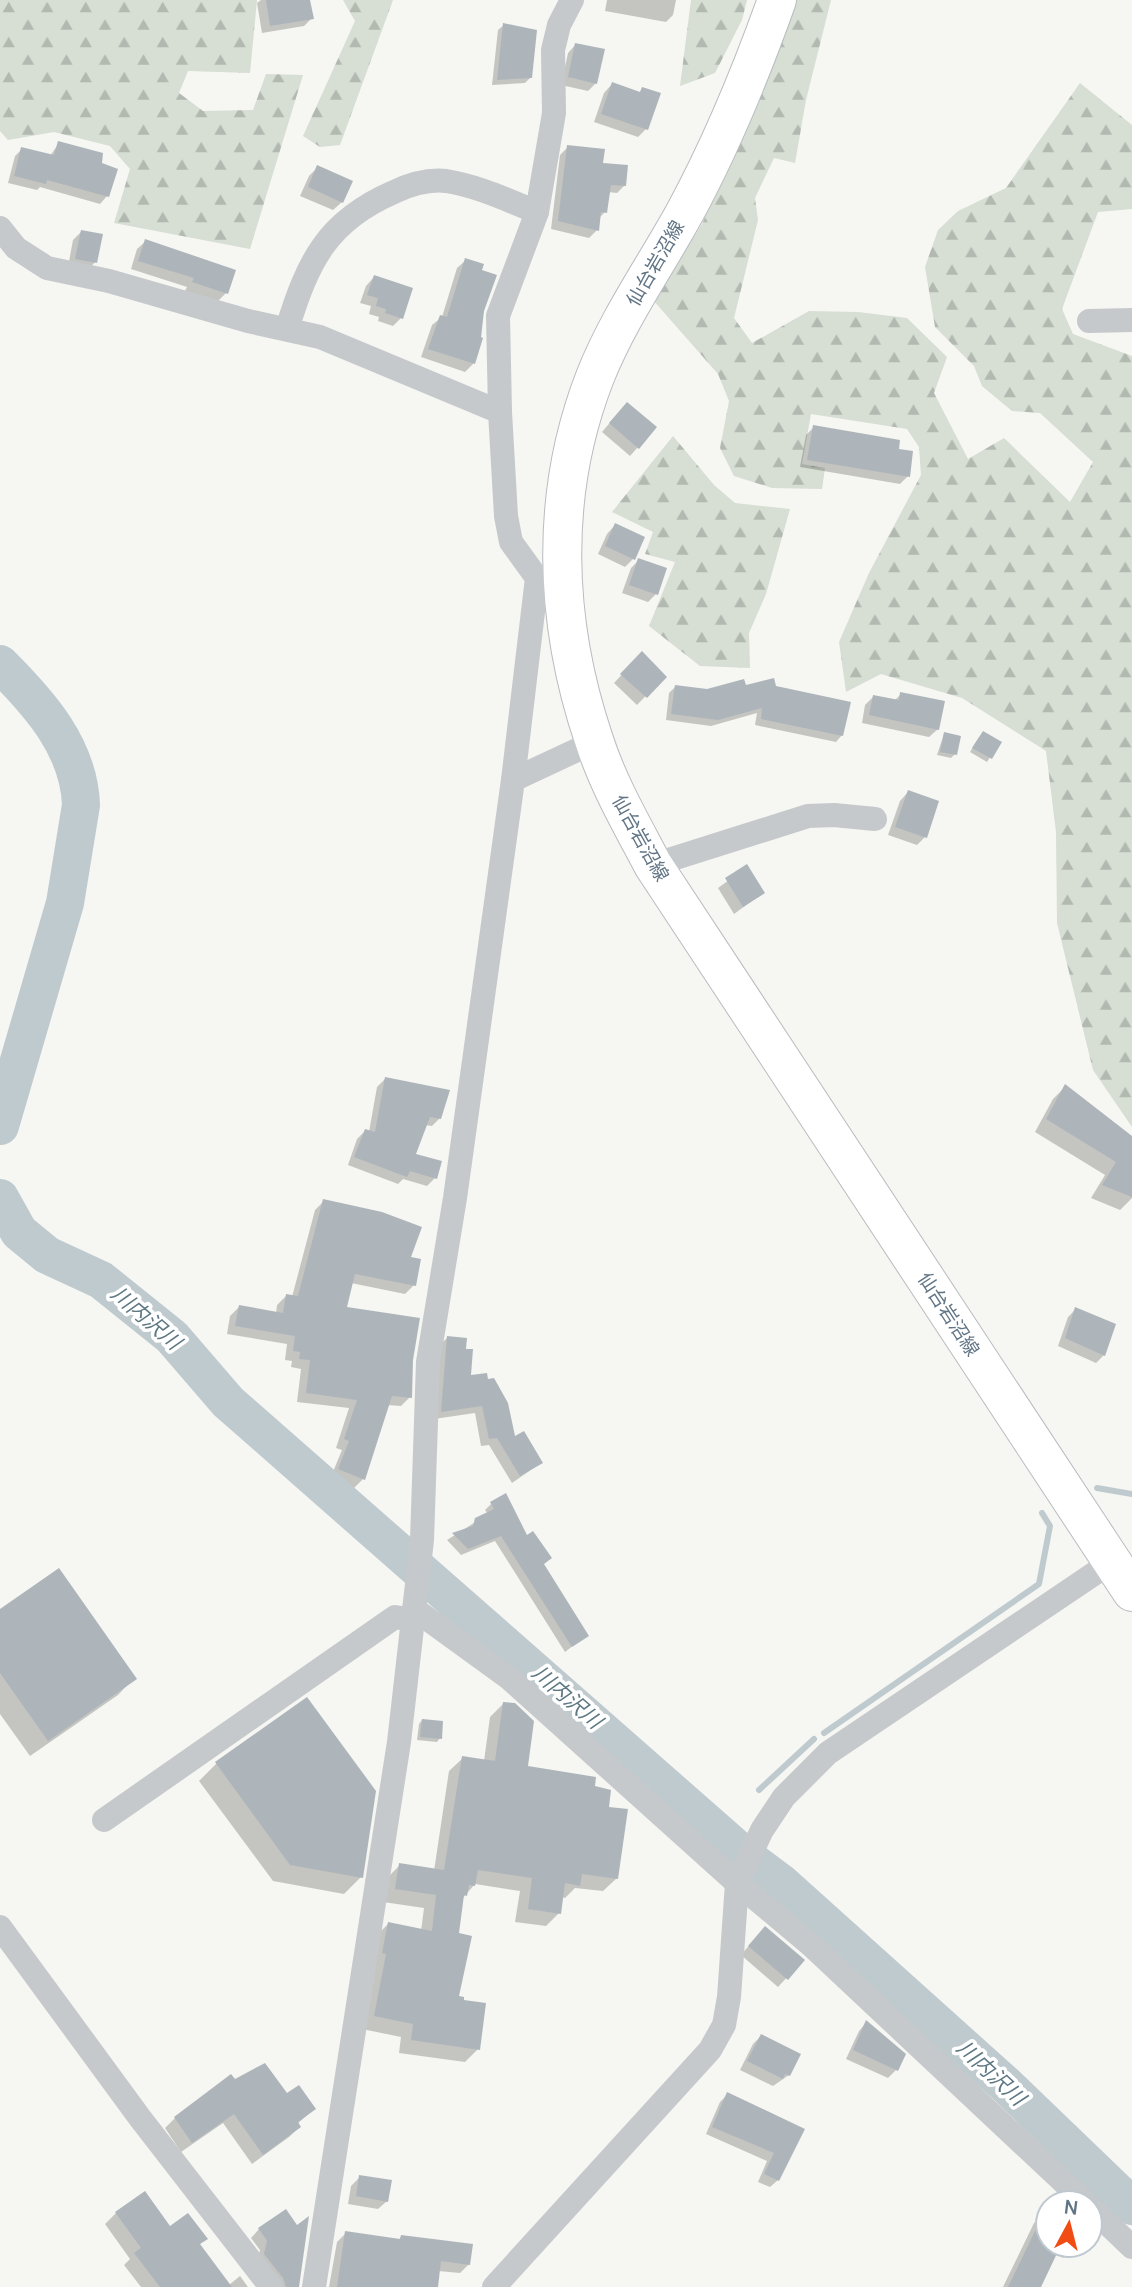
<svg xmlns="http://www.w3.org/2000/svg" width="1132" height="2287" viewBox="0 0 1132 2287" font-family="Manrope,'Noto Sans JP',sans-serif">
	<style>
		.forest { fill: url(#forest-firs) }
		.shadow { fill: #0003 }
		.lines { fill: none; stroke-linecap: round; stroke-linejoin: round }
		.stream { stroke: #bfcacf; stroke-width: 6 }
		.river { stroke: #bfcacf; stroke-width: 38 }
		.building { fill: #adb5bb }
		.primary-casing { stroke: #b8bcc0; stroke-width: 40 }
		.minor { stroke: #c5c9cc; stroke-width: 24 }
		.primary { stroke: #fff; stroke-width: 38 }
		.labels { text-anchor: middle; stroke-width: 7; stroke-linejoin: round; paint-order: stroke }
		.street-label { font-size: 19px; fill: #627586; stroke: #fff }
		.water-label { font-size: 21px; font-style: italic; fill: #5e7883; stroke: #fff }
	</style>
	<defs>
		<pattern id="forest-firs" width="22" height="20" patternUnits="userSpaceOnUse" patternTransform="scale(1.75)"><rect width="22" height="20" fill="#d7ded3"/><path d="M5 1l3.5 6h-7zM16 11l3.5 6h-7z" fill="#b2b9b1"/></pattern>
	</defs>
	<rect width="100%" height="100%" fill="#f6f6f2"/>
	<g class="forest">
		<path d="M0,0H257L250,73L188,71L179,93L203,111L253,110L266,74L303,75L250,249L114,223L130,169L110,146L54,132L8,140L0,131Z"/>
		<path d="M343,0H393L340,145L320,147L303,136L355,21Z"/>
		<path d="M691,0H747L742,20L715,73L680,86Z"/>
		<path d="M792,0H831L806,100L795,163L774,158L755,198L758,220L734,318L752,343L809,311L858,312L907,318L947,357L934,393L968,459L1004,438L1070,502L1093,462L1040,413L1012,411L982,386L974,366L935,327L925,267L938,230L958,211L1006,188L1080,83L1132,125V209L1098,212L1062,309L1073,334L1132,356V1127L1093,1070L1057,923L1056,832L1046,751L962,698L881,674L846,692L839,642L869,573L921,475L919,447L907,429L811,414L802,464L825,468L822,489L772,488L734,476L720,448L729,401L718,374L653,300L702,224L756,100Z"/>
		<path d="M673,436L714,485L735,503L790,509L766,594L749,633L750,668L700,666L649,626L675,562L645,554L653,532L612,512Z"/>
	</g>
	<g class="shadow">
		<path d="M261,0H306L312,18L304,26L262,33L257,3Z"/>
		<path d="M607,0H676L673,15L666,22L605,11Z"/>
		<path d="M504,25L531,77L525,83L492,85L498,30Z"/>
		<path d="M576,44L596,83L588,91L561,85L568,53Z"/>
		<path d="M612,84L638,94L643,89L646,129L638,137L594,122L604,93Z"/>
		<path d="M59,143L107,196L100,204L40,187L37,190L8,183L15,156L22,149L50,156Z"/>
		<path d="M568,147L601,164L625,185L617,193L608,192L605,212L599,218L597,230L589,238L551,229L560,155Z"/>
		<path d="M317,168L342,202L333,210L300,196L309,176Z"/>
		<path d="M81,232L95,262L87,271L68,267L73,240Z"/>
		<path d="M146,241L226,293L218,301L185,291L187,287L131,269L137,249Z"/>
		<path d="M466,260L482,311L481,339L473,364L465,372L421,357L432,325L442,317L457,268Z"/>
		<path d="M374,277L401,318L393,326L378,321L379,317L369,314L371,306L360,303L366,286Z"/>
		<path d="M619,412L638,447L630,456L602,432Z"/>
		<path d="M814,427L897,451L908,476L900,484L800,467L806,435Z"/>
		<path d="M615,525L633,559L625,567L598,554L607,534Z"/>
		<path d="M639,560L656,594L648,602L622,593L631,568Z"/>
		<path d="M642,653L664,677L637,705L614,683Z"/>
		<path d="M675,687L707,691L774,688L842,735L836,742L755,725L757,713L711,726L666,720L669,693Z"/>
		<path d="M901,694L938,729L929,737L862,723L865,705L873,697L894,701Z"/>
		<path d="M944,734L955,754L951,758L937,755Z"/>
		<path d="M979,737L999,743L987,762L970,752Z"/>
		<path d="M908,792L925,837L917,845L888,835L900,801Z"/>
		<path d="M747,867L763,893L734,914L718,888Z"/>
		<path d="M385,1079L440,1118L432,1126L425,1125L414,1155L435,1178L427,1186L403,1179L398,1184L348,1165L357,1139L365,1131L369,1132L377,1087Z"/>
		<path d="M1065,1087L1132,1141V1198L1120,1210L1091,1198L1105,1175L1035,1132L1053,1099Z"/>
		<path d="M324,1201L409,1258L414,1285L405,1294L351,1283L345,1309L412,1359L410,1397L401,1406L387,1405L363,1479L354,1488L330,1479L342,1450L336,1448L349,1408L297,1402L301,1369L291,1367L292,1361L285,1360L287,1344L227,1334L230,1316L239,1307L276,1314L277,1305L286,1296L292,1297L315,1210Z"/>
		<path d="M1076,1309L1104,1355L1096,1363L1058,1346L1068,1317Z"/>
		<path d="M448,1337L469,1377L513,1439L541,1463L512,1483L489,1445L481,1446L475,1413L434,1419L440,1345Z"/>
		<path d="M491,1504L542,1565L587,1635L565,1652L495,1541L461,1555L447,1540L488,1514L485,1510Z"/>
		<path d="M0,1612L134,1678L118,1695L30,1756L0,1714Z"/>
		<path d="M307,1700L361,1877L344,1894L273,1881L199,1781L216,1764Z"/>
		<path d="M503,1704L526,1768L594,1788L608,1809L617,1878L603,1891L575,1888L565,1898L561,1897L559,1913L546,1926L515,1922L520,1891L475,1884L462,1899L457,1935V1997L478,2049L465,2062L399,2053L401,2037L362,2029L375,1937L388,1924L421,1931L424,1908L383,1902L387,1878L400,1865L434,1871L449,1771L463,1758L484,1761L490,1717Z"/>
		<path d="M422,1720L440,1738L437,1742L417,1740L419,1724Z"/>
		<path d="M757,1936L803,1960L778,1987L741,1955Z"/>
		<path d="M866,2023L896,2070L888,2078L846,2059L859,2031Z"/>
		<path d="M761,2036L789,2075L773,2086L740,2070L753,2044Z"/>
		<path d="M234,2081L286,2096L314,2109L297,2124L299,2127L289,2137L252,2164L223,2123L181,2152L165,2128L175,2118Z"/>
		<path d="M728,2094L802,2129L778,2180L770,2187L758,2182L767,2161L706,2134L720,2102Z"/>
		<path d="M360,2177L387,2201L378,2209L348,2204L351,2186Z"/>
		<path d="M1046,2211L1048,2245H1076L1063,2258L1055,2254L1039,2287H1003L1034,2223Z"/>
		<path d="M116,2213L205,2239L199,2245L229,2285L240,2276L248,2287H141L124,2265L130,2259L105,2224Z"/>
		<path d="M259,2229L299,2287H275L257,2263L260,2250L251,2238Z"/>
		<path d="M346,2233L398,2241L401,2237L469,2264L460,2273L438,2271L419,2287H329L337,2242Z"/>
	</g>
	<g class="lines">
		<g class="stream">
			<path d="M1097,1488L1132,1494"/>
			<path d="M824,1733L1039,1584L1050,1526L1042,1513"/>
			<path d="M759,1790L814,1739"/>
			<path d="M732,1844L737,1831"/>
		</g>
		<g class="river">
			<path d="M0,664C39,703 79,747 81,805L65,903L0,1126"/>
			<path d="M0,1198L19,1232L47,1255L101,1280L172,1337L228,1402L745,1856L781,1883L1006,2085L1132,2206"/>
		</g>
	</g>
	<g class="building">
		<path d="M266,0H310L314,19L270,26Z"/>
		<path d="M503,23L537,30L532,78L497,80Z"/>
		<path d="M575,43L605,49L597,84L568,77Z"/>
		<path d="M612,82L640,92L642,87L661,93L648,130L601,114Z"/>
		<path d="M58,141L103,153L102,163L118,169L109,197L47,180L46,184L14,176L21,147L54,155Z"/>
		<path d="M567,145L605,149L603,163L628,165L626,186L611,185L607,213L601,212L599,231L558,221Z"/>
		<path d="M317,165L353,181L343,203L308,187Z"/>
		<path d="M81,230L103,234L97,263L75,259Z"/>
		<path d="M145,239L236,270L228,294L192,282L194,278L138,261Z"/>
		<path d="M465,258L484,264L482,270L497,275L484,311L481,337L483,338L475,364L428,349L440,315L447,317Z"/>
		<path d="M374,275L413,288L403,319L385,313L386,309L376,306L378,298L367,295Z"/>
		<path d="M627,402L657,427L639,449L609,423Z"/>
		<path d="M813,425L900,440L899,449L913,451L910,477L807,460Z"/>
		<path d="M615,523L645,537L635,560L605,546Z"/>
		<path d="M638,558L667,568L658,595L629,585Z"/>
		<path d="M642,651L667,677L647,698L620,674Z"/>
		<path d="M774,678L776,686L851,702L843,736L761,719L762,708L718,720L671,714L675,685L707,689L744,679L746,685Z"/>
		<path d="M900,692L945,701L939,730L869,715L873,695L899,700Z"/>
		<path d="M983,731L1002,742L992,759L972,748Z"/>
		<path d="M944,732L961,736L957,755L940,752Z"/>
		<path d="M908,790L939,801L927,838L895,827Z"/>
		<path d="M747,864L765,893L743,907L725,878Z"/>
		<path d="M385,1077L450,1090L441,1119L430,1117L416,1154L442,1161L437,1179L410,1171L407,1177L354,1157L365,1129L375,1132Z"/>
		<path d="M1065,1084L1132,1136V1197L1102,1185L1116,1162L1046,1119Z"/>
		<path d="M323,1199L382,1212L422,1227L411,1257L421,1259L416,1286L355,1274L347,1307L420,1318L413,1360L412,1398L392,1396L365,1480L338,1469L349,1441L344,1439L357,1400L306,1393L310,1360L299,1359L300,1352L293,1351L295,1336L235,1326L239,1305L283,1313L286,1294L298,1296Z"/>
		<path d="M1075,1307L1116,1324L1105,1356L1065,1338Z"/>
		<path d="M447,1336L467,1338L466,1349H473L471,1375L487,1373L488,1379L494,1378L508,1403L515,1436L524,1431L543,1463L520,1476L497,1438L489,1439L482,1406L441,1412Z"/>
		<path d="M506,1493L527,1535L533,1531L552,1558L544,1564L589,1636L572,1647L501,1536L468,1549L452,1533L473,1526L475,1518L494,1509L490,1502Z"/>
		<path d="M59,1568L137,1679L48,1741L0,1673V1609Z"/>
		<path d="M307,1697L376,1791L363,1878L290,1865L215,1762Z"/>
		<path d="M503,1702L515,1703L534,1721L528,1766L596,1777L595,1786L611,1790L609,1807L628,1809L618,1879L582,1874L580,1886L565,1883L561,1914L528,1909L532,1878L478,1870L475,1886L469,1885L467,1896L464,1895L459,1933L472,1936L459,1996L464,1997V2000L486,2003L480,2050L411,2040L413,2024L374,2016L386,1954L382,1953L388,1922L432,1931L436,1895L395,1889L399,1863L444,1870L462,1756L495,1761Z"/>
		<path d="M422,1719L443,1721L442,1739L420,1737Z"/>
		<path d="M765,1926L805,1960L788,1980L748,1946Z"/>
		<path d="M866,2020L906,2054L898,2071L853,2050Z"/>
		<path d="M761,2034L801,2054L790,2076L785,2074L783,2079L747,2061Z"/>
		<path d="M265,2063L287,2093L299,2085L316,2109L298,2122L301,2127L263,2155L234,2114L192,2143L174,2117L231,2074L235,2079Z"/>
		<path d="M727,2092L805,2129L779,2181L764,2174L774,2153L712,2127Z"/>
		<path d="M359,2175L392,2180L388,2202L356,2196Z"/>
		<path d="M145,2191L170,2226L188,2213L208,2239L200,2244L232,2287H160L134,2253L141,2248L115,2212Z"/>
		<path d="M1048,2204V2245H1061L1041,2287H1008Z"/>
		<path d="M286,2209L297,2225L309,2216L299,2287H286L283,2278L264,2254L267,2241L258,2228Z"/>
		<path d="M345,2231L400,2239L401,2235L473,2244L470,2265L441,2261L438,2287H337Z"/>
	</g>
	<g class="lines">
		<defs>
			<path id="primary" d="M777,0C751,73 721,146 684,214C654,268 618,319 595,377C549,495 554,622 594,740C608,784 632,825 653,865L1132,1592"/>
		</defs>
		<use href="#primary" class="primary-casing"/>
		<g class="minor">
			<path d="M0,228L16,248L47,268L109,281L248,321L320,337L500,412L506,516L511,542L537,578L513,780"/>
			<path d="M1089,321L1132,320"/>
			<path d="M287,329C308,261 327,221 394,192C411,184 427,179 446,181C478,186 507,200 537,212"/>
			<path d="M500,412L498,316L537,212L554,113L553,50L559,25L572,0"/>
			<path d="M653,865L808,816L834,815L875,819"/>
			<path d="M414,1609L509,1678L737,1883L811,1945L1086,2203"/>
			<path d="M104,1820L395,1617L413,1620"/>
			<path d="M0,1927L140,2118L271,2287"/>
			<path d="M1090,2207L1132,2247"/>
			<path d="M314,2287L399,1742L422,1540L428,1362L455,1198L513,780L594,742"/>
			<path d="M494,2287L710,2050L724,2025L729,1997L737,1883L762,1830L784,1797L828,1753L1113,1561"/>
		</g>
		<use href="#primary" class="primary"/>
	</g>
	<g class="labels">
		<g class="street-label">
			<text transform="translate(655 263) rotate(-60)" y="7">仙台岩沼線</text>
			<text transform="translate(641 838) rotate(61)" y="7">仙台岩沼線</text>
			<text transform="translate(949 1314) rotate(57)" y="7">仙台岩沼線</text>
		</g>
		<g class="water-label">
			<text transform="translate(146 1318) rotate(41)" y="7">川内沢川</text>
			<text transform="translate(567 1697) rotate(41)" y="7">川内沢川</text>
			<text transform="translate(991 2073) rotate(43)" y="7">川内沢川</text>
		</g>
	</g>
	<g transform="translate(1069 2224) rotate(7)"><circle r="33" fill="#ffffff" stroke="#c0c8cf" stroke-width="2"/>
	<path d="M0-5L12 26L0 18L-12 26Z" fill="#f24c15"/>
	<text y="-10" font-size="19" font-weight="bold" text-anchor="middle" fill="#627586">N</text>
	</g>
</svg>
